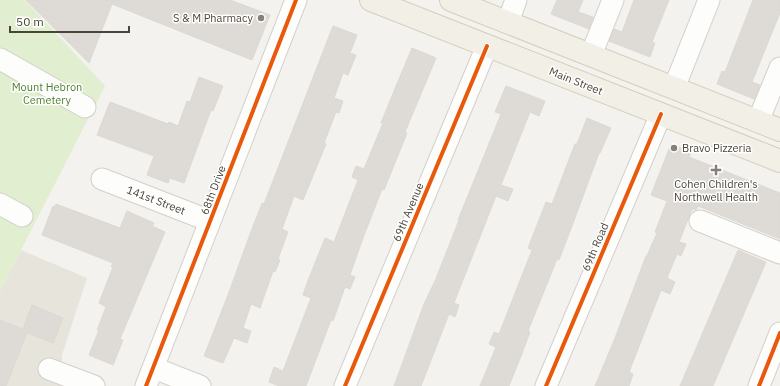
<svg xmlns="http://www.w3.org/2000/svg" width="780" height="386" viewBox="0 0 780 386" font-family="'IBM Plex Sans',sans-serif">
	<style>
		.residential { fill: #e7e4dc }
		.green { fill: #e1eecf }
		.building { fill: #dedbd6; stroke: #dcd9d4 }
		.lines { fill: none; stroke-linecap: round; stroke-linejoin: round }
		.minor-casing { stroke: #d2d0cb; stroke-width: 23 }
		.major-casing { stroke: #d6cebb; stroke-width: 24 }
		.minor { stroke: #fdfdfc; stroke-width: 21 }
		.major { stroke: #f2efe6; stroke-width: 22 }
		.cycleway-casing { stroke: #fff; stroke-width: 6 }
		.cycleway { stroke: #e8590c; stroke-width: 4 }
		.poi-dot { fill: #868178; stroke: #fff; stroke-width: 1.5 }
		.labels { text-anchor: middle; stroke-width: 3; stroke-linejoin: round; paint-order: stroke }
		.poi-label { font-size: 11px; fill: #4b4439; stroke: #fff; text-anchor: end }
		.street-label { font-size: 11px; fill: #4b4439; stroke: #fff }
		.park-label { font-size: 11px; fill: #4a7f2a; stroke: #fff }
	</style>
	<rect width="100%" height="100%" fill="#f4f2ee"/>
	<path class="residential" d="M21,250L87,278L62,355L61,386H0V291Z"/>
	<path class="green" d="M0,0H25L105,86L0,291Z"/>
	<g class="building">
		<path d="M26,0H230L270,15L252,60L112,4L89,63Z"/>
		<path d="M557,0H583L578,12L593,17L589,29L551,14Z"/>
		<path d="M634,0H669L652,42L655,43L650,57L609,41L614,29L622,32Z"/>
		<path d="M753,0H780V13L752,82L760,85L754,99L717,84L722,71L725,72Z"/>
		<path d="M333,26L357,35L350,53L356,55L348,75L343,73L334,98L343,101L339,113L336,112L324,143L326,144L303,200L294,196L282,229L288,232L278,259L280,260L275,272L273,271L260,308L251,304L243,328L251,331L247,343L234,338L223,363L204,356L228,295L250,234L262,203L264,204Z"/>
		<path d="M412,48L436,58L405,132L407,133L384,190L382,189L363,238L350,275L355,277L350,289L345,287L333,321L331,320L306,386H279L269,382L274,367L283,371L311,298L303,295L307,283L325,238L334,242L358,180L352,177L356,166L364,169L383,123H381L394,91Z"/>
		<path d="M199,77L223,86L213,111L211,110L184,183L170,178L168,183L147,175L154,156L97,135L110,102L168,124L169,122L178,126L187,101L190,102Z"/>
		<path d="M506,86L545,101L539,116L530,112L501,185L513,189L508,201L496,196L454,303L459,305L455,317L449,314L421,386H394L424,304L435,281L459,220H458L501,114L495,112Z"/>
		<path d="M587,118L611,128L600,153H599L572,226L559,260L557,259L528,331L530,332L521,356L509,386H480L496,347L489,344L494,332L499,334L532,250L528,248L546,202L552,204L575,144H577Z"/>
		<path d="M671,144L691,152L689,157L780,193V239L698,206L696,210L692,209L679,242L686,244L681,256L677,254L667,278L675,282L670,294L661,290L629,372L633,374L629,386H595L615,338L646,256H647L652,244L657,233L655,232L667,201L651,195Z"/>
		<path d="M56,204L120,228L127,211L154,223L152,226L165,232L120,339L123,340L113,365L89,355L99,330H97L106,307L99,303L113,267H111L113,263L42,235L53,206L55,207Z"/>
		<path d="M738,250L766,262L713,386H680Z"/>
		<path d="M32,305L63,318L53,343L27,333L6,386H0V320L23,329Z"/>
	</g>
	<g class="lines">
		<defs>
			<g id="minor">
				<path d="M508,22L516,0"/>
				<path d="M591,55L613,0"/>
				<path d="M0,59L85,107"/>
				<path d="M674,88L709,0"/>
				<path d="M758,121L780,68"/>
				<path d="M102,179L210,221"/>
				<path d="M0,204L22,216"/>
				<path d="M700,221L780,253"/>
				<path d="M154,368L200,386"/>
				<path d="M49,369L94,386"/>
				<path d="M146,386L296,0"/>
				<path d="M345,386L487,46"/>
				<path d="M546,386L661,114"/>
				<path d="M759,386L780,333"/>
			</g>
			<g id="major">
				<path d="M371,0L780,161"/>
				<path d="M451,0L780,130"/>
			</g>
		</defs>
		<use href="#minor" class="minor-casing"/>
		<use href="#major" class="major-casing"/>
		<use href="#minor" class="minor"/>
		<use href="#major" class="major"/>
		<defs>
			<g id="cycleway">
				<path d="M146,386L296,0"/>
				<path d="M345,386L487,46"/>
				<path d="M546,386L661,114"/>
				<path d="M759,386L780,333"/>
			</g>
		</defs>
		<use href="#cycleway" class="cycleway-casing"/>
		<use href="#cycleway" class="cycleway"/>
	</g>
	<g class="poi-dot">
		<circle cx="261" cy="18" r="4"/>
		<circle cx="674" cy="148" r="4"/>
		<path d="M714 164h4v4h4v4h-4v4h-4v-4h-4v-4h4z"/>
	</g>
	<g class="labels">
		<g class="poi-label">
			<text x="253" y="22">S &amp; M Pharmacy</text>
			<text x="682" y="152" text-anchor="start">Bravo Pizzeria</text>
			<text x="716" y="188" text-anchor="middle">Cohen Children's<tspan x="716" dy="13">Northwell Health</tspan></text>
		</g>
		<g class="street-label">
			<text transform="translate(576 81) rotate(22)" y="4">Main Street</text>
			<text transform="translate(213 190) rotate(-69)" y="4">68th Drive</text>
			<text transform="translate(156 200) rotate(21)" y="4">141st Street</text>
			<text transform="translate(408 212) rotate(-67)" y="4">69th Avenue</text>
			<text transform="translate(595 247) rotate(-67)" y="4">69th Road</text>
		</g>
		<g class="park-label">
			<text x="47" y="91">Mount Hebron<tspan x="47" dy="13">Cemetery</tspan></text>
		</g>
	</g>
	<path d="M10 26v6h119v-6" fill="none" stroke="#4b4439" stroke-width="2"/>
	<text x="16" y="26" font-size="12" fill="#4b4439" stroke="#ffffff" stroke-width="3" paint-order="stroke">50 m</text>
</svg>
